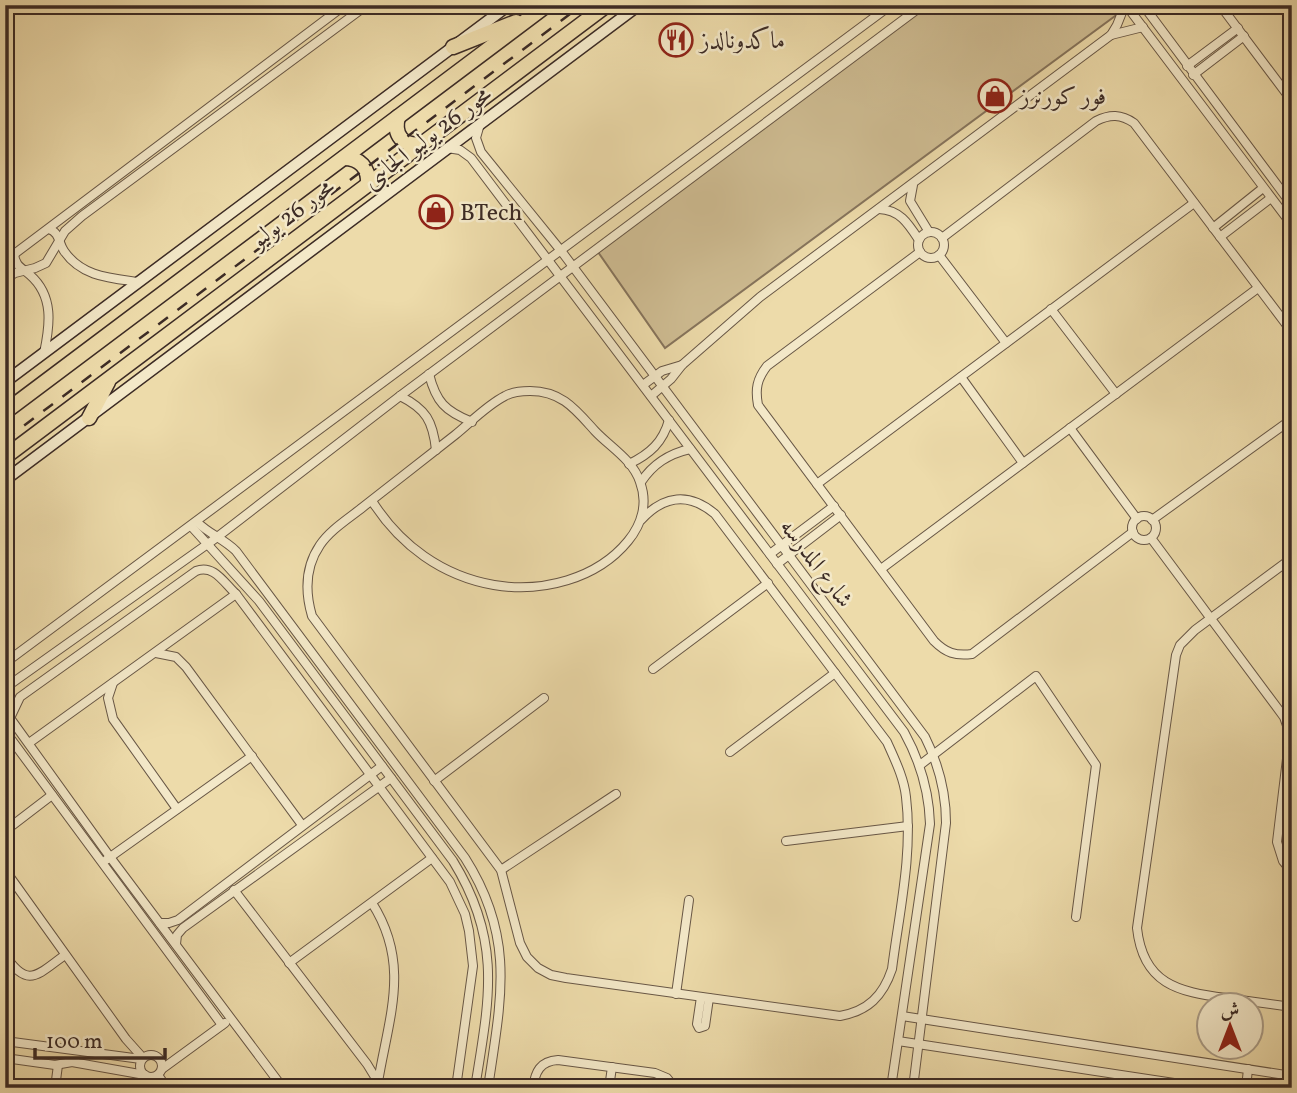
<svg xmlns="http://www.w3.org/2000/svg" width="1297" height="1093" viewBox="0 0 1297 1093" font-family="Vollkorn,Amiri,serif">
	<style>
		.green { fill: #cfbd93; stroke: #86745c; stroke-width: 2 }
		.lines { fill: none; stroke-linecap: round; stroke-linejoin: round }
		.street-casing { stroke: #685746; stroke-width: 10 }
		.secondary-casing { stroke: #3c2b25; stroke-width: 13 }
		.highway-casing { stroke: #3c2b25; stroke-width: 17 }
		.street { stroke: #f3e8c8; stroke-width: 8 }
		.secondary { stroke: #f3e8c8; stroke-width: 10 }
		.highway { stroke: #eddbaa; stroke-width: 14 }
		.rail { stroke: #3c2b25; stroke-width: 2.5; stroke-dasharray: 12 12; stroke-linecap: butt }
		.labels { text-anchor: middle; stroke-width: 5; stroke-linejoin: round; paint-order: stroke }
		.poi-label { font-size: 24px; fill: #3c2b25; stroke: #f3e8c8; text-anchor: start }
		.street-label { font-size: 24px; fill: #3c2b25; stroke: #f3e8c8 }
	</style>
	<rect width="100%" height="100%" fill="#eddbaa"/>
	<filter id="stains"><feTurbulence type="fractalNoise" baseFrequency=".00286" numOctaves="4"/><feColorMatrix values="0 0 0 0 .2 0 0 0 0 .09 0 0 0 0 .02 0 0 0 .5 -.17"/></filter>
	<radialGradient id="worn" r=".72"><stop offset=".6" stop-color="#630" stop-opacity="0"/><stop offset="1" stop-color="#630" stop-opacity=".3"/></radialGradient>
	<path class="green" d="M928,5H1130L665,348L598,252Z"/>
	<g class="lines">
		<defs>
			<g id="street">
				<path d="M1126,5L1292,225"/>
				<path d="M1143,5L1292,205"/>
				<path d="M1220,5L1292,101"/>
				<path d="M1111,35L1143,27"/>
				<path d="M1187,66L1238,28"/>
				<path d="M1193,75L1244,36"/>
				<path d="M480,124L476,138L481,152L562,252L925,737C939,765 946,792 946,823L913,1088"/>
				<path d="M447,148L460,150L471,158L904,732C920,761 929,790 930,824L891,1088"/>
				<path d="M913,185L910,201L929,232"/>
				<path d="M879,209C900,210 908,223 919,240"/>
				<path d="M1213,228L1263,188"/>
				<path d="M49,229C60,233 58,242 64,251C82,277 110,278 139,282"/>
				<circle cx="931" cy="245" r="13"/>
				<path d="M1220,237L1271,198"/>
				<path d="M942,238L1096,121C1110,114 1121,114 1134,123L1292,332"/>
				<path d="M920,252L767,366C757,379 755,389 758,405L934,641C946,653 955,656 972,654L1133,532"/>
				<path d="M14,254C15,266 22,268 30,275C54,296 50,325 44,353"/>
				<path d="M939,255L1006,343"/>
				<path d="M5,261L345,5"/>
				<path d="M5,279L15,273L35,268L46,263L65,231L82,216L367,5"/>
				<path d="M1051,309L1116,394"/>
				<path d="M429,374C436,402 445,411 472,422"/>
				<path d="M961,377L1023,463"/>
				<path d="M643,385L662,371L682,365"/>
				<path d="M400,396C426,409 433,421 436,450"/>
				<path d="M651,396L671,379L682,365L760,297L1111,35L1117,25L1125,5"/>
				<path d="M1070,428L1137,519"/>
				<path d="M629,464C650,454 663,442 669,420"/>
				<path d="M641,482C653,464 668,454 690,449"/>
				<path d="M817,484L1194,203"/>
				<path d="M372,501C400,545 442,576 494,585C542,593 597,579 628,541C642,524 648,503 640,482C633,460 610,447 595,431C576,410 562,391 530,391C522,391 512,392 505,396C487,405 470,423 455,435C424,459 394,483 363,507C348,519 330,530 320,545C305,567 305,592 312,616L501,870L520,943L527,957L538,968L551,975L566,978L840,1016C868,1011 883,996 892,969C899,913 913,854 906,797C904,778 895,760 887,742L715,514C689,492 664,495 641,520"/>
				<circle cx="1144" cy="528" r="12"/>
				<path d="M1152,520L1292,419"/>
				<path d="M197,522C209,534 224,539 236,551L465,858C516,938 501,999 488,1088"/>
				<path d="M191,526L259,601L453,861C503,942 489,1000 475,1088"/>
				<path d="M1151,538L1284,717L1290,734L1277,842L1283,861L1292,872"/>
				<path d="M770,554L834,506"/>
				<path d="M1292,558L1195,630L1180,645L1176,655L1137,928C1143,984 1178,992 1226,998C1248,1001 1270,1004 1292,1007"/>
				<path d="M777,564L841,515"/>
				<path d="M881,569L1258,288"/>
				<path d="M156,653L176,657L186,667L302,825"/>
				<path d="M5,663L891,5"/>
				<path d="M653,669L768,583"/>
				<path d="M113,683L108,698L113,719L177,809"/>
				<path d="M5,688L216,538L400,396L923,5"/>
				<path d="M5,711L110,857L283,1088"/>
				<path d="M10,718L20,697L196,571C214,564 224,583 236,594L450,882L465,914L469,931L473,966L456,1088"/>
				<path d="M5,731L222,1025"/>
				<path d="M29,743L236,594"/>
				<path d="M730,752L835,673"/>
				<path d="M920,765L1036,676L1096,765L1076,917"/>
				<path d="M434,781L544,698"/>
				<path d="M5,831L52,795"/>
				<path d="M786,841L908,826"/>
				<path d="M106,860L252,756"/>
				<path d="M5,870L126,1039L143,1058"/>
				<path d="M501,870L616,794"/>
				<path d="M234,890L367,1064L378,1082"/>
				<path d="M372,903C411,964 389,1016 378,1082"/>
				<path d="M160,923H169L178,920L382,766"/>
				<path d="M176,944L177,935L183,928L391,778"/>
				<path d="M5,955C28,990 38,974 65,955"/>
				<path d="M289,963L432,858"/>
				<path d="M676,994L689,900"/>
				<path d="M701,997L697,1024L699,1028L705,1026L709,998"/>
				<path d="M902,1016L1292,1076"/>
				<path d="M5,1041L141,1059"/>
				<path d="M898,1041L1207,1088"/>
				<circle cx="151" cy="1066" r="11"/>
				<path d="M5,1058L55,1065L72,1062L145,1075"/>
				<path d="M162,1069L225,1023"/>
				<path d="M158,1075L167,1088"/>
				<path d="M55,1088L58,1065"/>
				<path d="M533,1088C535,1072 540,1061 558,1060L655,1073L667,1078L675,1088"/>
				<path d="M609,1088L612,1067"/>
				<path d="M1246,1088L1248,1069"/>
			</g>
			<g id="secondary">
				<path d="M5,382L509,5"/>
				<path d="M5,480L639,5"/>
			</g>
			<g id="highway">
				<path d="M453,47L516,22"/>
				<path d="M398,117C393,135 403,147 422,144"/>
				<path d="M344,158C360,158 369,168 368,184"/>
				<path d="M5,412L547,5"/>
				<path d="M89,418L108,382"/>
				<path d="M5,457L607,5"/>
			</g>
		</defs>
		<use href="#street" class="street-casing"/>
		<use href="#secondary" class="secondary-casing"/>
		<use href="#highway" class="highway-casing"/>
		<use href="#street" class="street"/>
		<use href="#secondary" class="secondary"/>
		<use href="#highway" class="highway"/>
		<path class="rail" d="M5,440L582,5"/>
	</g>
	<defs>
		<symbol id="restaurant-ring" viewBox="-11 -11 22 22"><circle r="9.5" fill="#f3e8c8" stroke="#8f2418" stroke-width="1.5"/><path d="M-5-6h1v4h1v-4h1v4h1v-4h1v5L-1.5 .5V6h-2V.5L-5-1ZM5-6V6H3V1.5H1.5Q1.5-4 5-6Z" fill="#8f2418"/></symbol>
		<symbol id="shop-ring" viewBox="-11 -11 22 22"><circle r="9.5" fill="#f3e8c8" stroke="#8f2418" stroke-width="1.5"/><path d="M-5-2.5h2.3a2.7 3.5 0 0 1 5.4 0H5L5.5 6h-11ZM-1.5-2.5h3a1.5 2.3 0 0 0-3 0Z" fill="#8f2418"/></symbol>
	</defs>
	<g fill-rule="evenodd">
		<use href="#restaurant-ring" x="657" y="21" width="38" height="38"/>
		<use href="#shop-ring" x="976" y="77" width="38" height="38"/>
		<use href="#shop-ring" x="417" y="193" width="38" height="38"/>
	</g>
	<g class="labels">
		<g class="poi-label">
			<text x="700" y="48">ماكدونالدز</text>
			<text x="1020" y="104">فور كورنرز</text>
			<text x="460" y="220">BTech</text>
		</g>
		<g class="street-label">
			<text transform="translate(427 137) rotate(-37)" y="8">محور 26 يوليو الجانبى</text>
			<text transform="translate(292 213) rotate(-37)" y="8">محور 26 يوليو</text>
			<text transform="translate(817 563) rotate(53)" y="8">شارع المدرسه</text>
		</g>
	</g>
	<rect width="1297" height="1093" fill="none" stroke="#eddbaa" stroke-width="28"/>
	<rect x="7" y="7" width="1283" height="1079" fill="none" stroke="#3c2b25" stroke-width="3.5"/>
	<rect x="14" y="14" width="1269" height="1065" fill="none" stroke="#3c2b25" stroke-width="2"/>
	<g transform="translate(1230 1026)"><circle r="33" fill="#f3e8c8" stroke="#aa9c87" stroke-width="2"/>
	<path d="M0-5L12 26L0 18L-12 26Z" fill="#8f2418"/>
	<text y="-10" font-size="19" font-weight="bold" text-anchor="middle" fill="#3c2b25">ش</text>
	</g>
	<path d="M35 1048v10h130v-10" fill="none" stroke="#3c2b25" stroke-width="3.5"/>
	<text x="46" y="1048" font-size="21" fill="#3c2b25" stroke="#f3e8c8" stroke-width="5" paint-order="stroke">100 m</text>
	<rect width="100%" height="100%" filter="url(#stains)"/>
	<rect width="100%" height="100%" fill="url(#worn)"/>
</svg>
